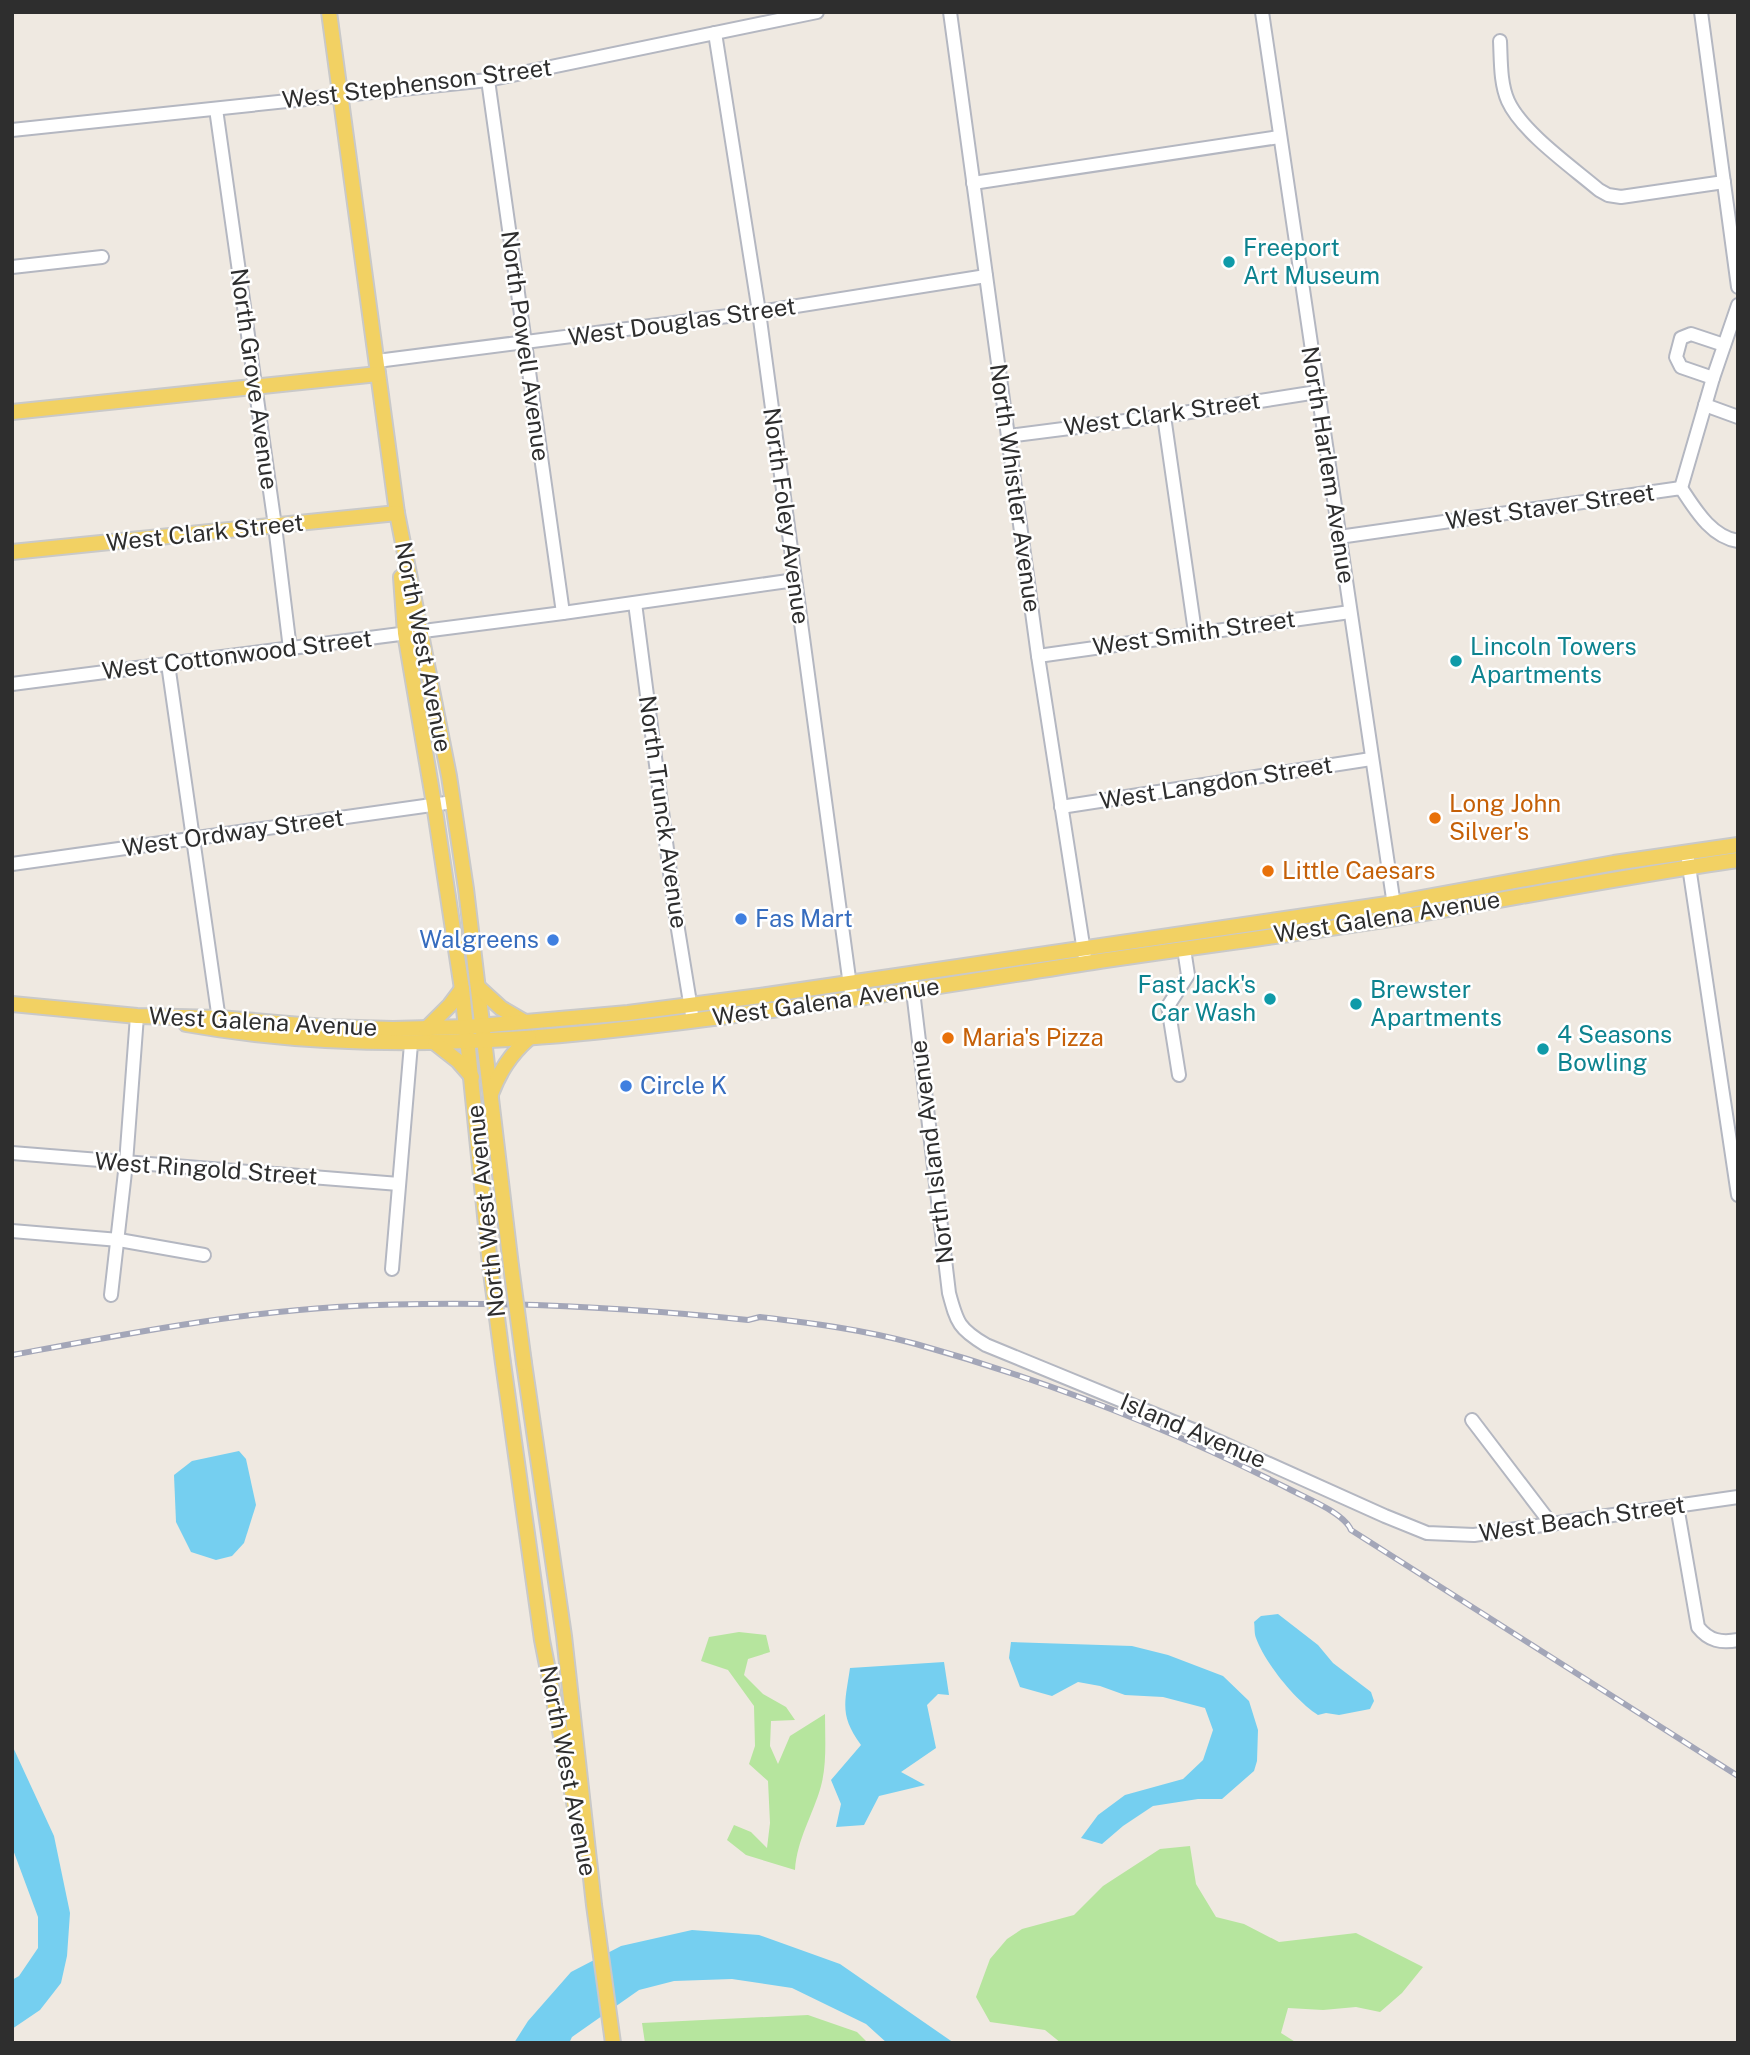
<svg xmlns="http://www.w3.org/2000/svg" width="1750" height="2055" viewBox="0 0 1750 2055" font-family="'Public Sans',sans-serif">
	<style>
		.green { fill: #b6e59e }
		.water { fill: #75cff0 }
		.lines { fill: none; stroke-linecap: round; stroke-linejoin: round }
		.minor-casing { stroke: #b4b7c1; stroke-width: 16 }
		.major-casing { stroke: #c9c9c9; stroke-width: 18 }
		.minor { stroke: #fff; stroke-width: 12 }
		.major { stroke: #f2d163; stroke-width: 14 }
		.rail-casing { stroke: #a3a6b8; stroke-width: 6 }
		.rail { stroke: #fff; stroke-width: 3.5; stroke-dasharray: 10; stroke-linecap: butt }
		.major-bridge-casing { stroke: #c9c9c9; stroke-width: 18; stroke-linecap: butt }
		.major-bridge { stroke: #f2d163; stroke-width: 14 }
		.culture-dot { fill: #0f9aa8; stroke: #fff; stroke-width: 2.5 }
		.food-dot { fill: #e8710a; stroke: #fff; stroke-width: 2.5 }
		.shop-dot { fill: #3f7fe0; stroke: #fff; stroke-width: 2.5 }
		.labels { text-anchor: middle; stroke-width: 5; stroke-linejoin: round; paint-order: stroke }
		.street-label { font-size: 24px; fill: #2e2e2e; stroke: #fff }
		.culture-label { font-size: 24px; fill: #0d838f; stroke: #fff; text-anchor: start }
		.food-label { font-size: 24px; fill: #c56008; stroke: #fff; text-anchor: start }
		.shop-label { font-size: 24px; fill: #366cbe; stroke: #fff; text-anchor: start }
	</style>
	<rect width="100%" height="100%" fill="#efe9e1"/>
	<g class="green">
		<path d="M739,1632L766,1635L770,1652L748,1659L744,1675L763,1694L786,1707L795,1720L771,1721L770,1746L778,1764L790,1736L825,1714C825,1738 827,1764 821,1786C813,1815 797,1839 795,1870L746,1855L727,1840L734,1825L751,1832L767,1848L770,1823L768,1781L749,1764L755,1746L754,1706L728,1670L701,1661L709,1637Z"/>
		<path d="M1190,1846L1196,1884L1216,1917L1244,1924L1279,1942L1356,1933L1423,1967L1402,1993L1380,2012L1356,2007L1323,2010L1288,2008L1281,2033L1297,2043H1061L1045,2030L990,2022L976,1997L990,1959L1007,1939L1022,1929L1074,1915L1103,1886L1160,1849Z"/>
		<path d="M808,2015L857,2032L868,2043H645L642,2023Z"/>
	</g>
	<g class="water">
		<path d="M239,1451L246,1459L256,1505L244,1543L232,1556L216,1560L191,1552L176,1522L174,1475L192,1461Z"/>
		<path d="M1278,1614L1318,1645L1333,1663L1371,1692L1374,1701L1370,1709L1339,1715L1326,1713L1318,1715C1296,1701 1265,1663 1256,1638C1254,1633 1255,1627 1254,1622L1261,1616Z"/>
		<path d="M1011,1642L1132,1646L1168,1655L1223,1676L1249,1701L1258,1730L1257,1761L1254,1771L1222,1799H1198L1153,1806L1123,1826L1102,1844L1081,1838L1098,1815L1125,1795L1183,1779L1203,1760L1213,1730L1205,1708L1163,1697L1125,1695L1100,1686L1078,1682L1052,1696L1020,1687L1009,1658Z"/>
		<path d="M944,1662L949,1695L938,1694L927,1705L936,1748L901,1772L925,1785L879,1796L864,1825L836,1827L841,1804L831,1780L861,1745C839,1715 845,1703 850,1668Z"/>
		<path d="M12,1745L54,1836L70,1913L67,1956L61,1983L40,2010L12,2029V1980L19,1976L38,1948V1917L12,1847Z"/>
		<path d="M692,1930L759,1935L840,1964L954,2043H887L866,2024L792,1988L732,1979L674,1981L639,1990L572,2037L569,2043H514L528,2021L571,1972L621,1946Z"/>
	</g>
	<g class="lines">
		<defs>
			<g id="minor">
				<path d="M950,12L1038,656L1085,958"/>
				<path d="M1262,12L1395,912"/>
				<path d="M1701,12L1738,287"/>
				<path d="M715,33L759,312L851,993"/>
				<path d="M1500,41C1501,60 1500,83 1508,101C1522,132 1572,167 1599,190L1608,195L1621,197L1724,182"/>
				<path d="M488,80L563,613"/>
				<path d="M216,109L275,526L290,649"/>
				<path d="M12,130L488,80L817,12"/>
				<path d="M973,183L1279,137"/>
				<path d="M12,267L102,257"/>
				<path d="M377,361L759,312L986,276"/>
				<path d="M1713,378L1681,367L1676,357L1681,338L1691,334L1724,345"/>
				<path d="M1705,405L1738,417"/>
				<path d="M1164,416L1195,632"/>
				<path d="M1008,436L1164,416L1317,392"/>
				<path d="M1681,488L1713,378L1738,305"/>
				<path d="M1339,537L1681,488C1695,509 1711,537 1738,541"/>
				<path d="M635,603L675,911L693,1021"/>
				<path d="M1038,656L1350,612"/>
				<path d="M168,664L220,1027"/>
				<path d="M12,684L563,613L795,580"/>
				<path d="M1061,807L1371,759"/>
				<path d="M1687,853L1738,1195"/>
				<path d="M12,864L453,802"/>
				<path d="M911,974L949,1293C957,1323 959,1329 986,1345L1198,1432L1385,1516L1427,1533L1474,1535L1738,1497"/>
				<path d="M1179,1075L1168,1006L1188,975L1184,949"/>
				<path d="M12,1153L399,1184"/>
				<path d="M12,1231L119,1240L204,1255"/>
				<path d="M392,1269L411,1044"/>
				<path d="M111,1295L126,1163L137,1016"/>
				<path d="M1472,1420L1552,1525"/>
				<path d="M1677,1506L1698,1627C1709,1641 1721,1643 1738,1640"/>
			</g>
			<g id="major">
				<path d="M329,12L397,513L449,776L466,889L511,1266"/>
				<path d="M12,412L378,374"/>
				<path d="M12,552L397,513"/>
				<path d="M401,577L405,633L434,804L462,989L490,1265"/>
				<path d="M478,987L501,1008L525,1022"/>
				<path d="M12,1004L137,1016L219,1018L325,1027L393,1029L467,1027L628,1013L760,996L1394,903L1614,863L1738,845"/>
				<path d="M186,1024C415,1065 633,1029 859,998C937,987 1015,974 1093,962C1194,947 1295,934 1396,918C1510,899 1624,876 1738,860"/>
				<path d="M426,1029L450,1005L462,989"/>
				<path d="M435,1043L458,1061L472,1077"/>
				<path d="M491,1094C500,1071 510,1055 529,1038"/>
				<path d="M503,1363L542,1640L575,1807"/>
				<path d="M524,1363L564,1636L594,1905L613,2043"/>
			</g>
		</defs>
		<use href="#minor" class="minor-casing"/>
		<use href="#major" class="major-casing"/>
		<use href="#minor" class="minor"/>
		<use href="#major" class="major"/>
		<defs>
			<path id="rail" d="M12,1355C120,1335 227,1314 336,1307C474,1299 612,1306 748,1320L760,1317C812,1323 865,1330 916,1344C1045,1380 1171,1429 1291,1490C1308,1499 1344,1513 1351,1530L1738,1776"/>
		</defs>
		<use href="#rail" class="rail-casing"/>
		<use href="#rail" class="rail"/>
		<defs>
			<g id="major-bridge">
				<path d="M490,1265L503,1363"/>
				<path d="M511,1266L524,1363"/>
			</g>
		</defs>
		<use href="#major-bridge" class="major-bridge-casing"/>
		<use href="#major-bridge" class="major-bridge"/>
	</g>
	<g class="culture-dot">
		<circle cx="1229" cy="262" r="7"/>
		<circle cx="1456" cy="661" r="7"/>
		<circle cx="1270" cy="999" r="7"/>
		<circle cx="1356" cy="1004" r="7"/>
		<circle cx="1543" cy="1049" r="7"/>
	</g>
	<g class="food-dot">
		<circle cx="1435" cy="818" r="7"/>
		<circle cx="1268" cy="871" r="7"/>
		<circle cx="948" cy="1038" r="7"/>
	</g>
	<g class="shop-dot">
		<circle cx="741" cy="919" r="7"/>
		<circle cx="553" cy="940" r="7"/>
		<circle cx="626" cy="1086" r="7"/>
	</g>
	<g class="labels">
		<g class="street-label">
			<text transform="translate(417 84) rotate(-7)" y="8">West Stephenson Street</text>
			<text transform="translate(682 322) rotate(-8)" y="8">West Douglas Street</text>
			<text transform="translate(525 346) rotate(82)" y="8">North Powell Avenue</text>
			<text transform="translate(254 379) rotate(82)" y="8">North Grove Avenue</text>
			<text transform="translate(1162 414) rotate(-8)" y="8">West Clark Street</text>
			<text transform="translate(1328 465) rotate(81)" y="8">North Harlem Avenue</text>
			<text transform="translate(1015 488) rotate(82)" y="8">North Whistler Avenue</text>
			<text transform="translate(1550 507) rotate(-8)" y="8">West Staver Street</text>
			<text transform="translate(786 516) rotate(82)" y="8">North Foley Avenue</text>
			<text transform="translate(205 533) rotate(-6)" y="8">West Clark Street</text>
			<text transform="translate(1194 633) rotate(-8)" y="8">West Smith Street</text>
			<text transform="translate(423 647) rotate(79)" y="8">North West Avenue</text>
			<text transform="translate(237 655) rotate(-7)" y="8">West Cottonwood Street</text>
			<text transform="translate(1216 783) rotate(-9)" y="8">West Langdon Street</text>
			<text transform="translate(663 812) rotate(82)" y="8">North Trunck Avenue</text>
			<text transform="translate(233 833) rotate(-8)" y="8">West Ordway Street</text>
			<text transform="translate(1387 917) rotate(-9)" y="8">West Galena Avenue</text>
			<text transform="translate(826 1002) rotate(-8)" y="8">West Galena Avenue</text>
			<text transform="translate(263 1022) rotate(3)" y="8">West Galena Avenue</text>
			<text transform="translate(932 1152) rotate(-97)" y="8">North Island Avenue</text>
			<text transform="translate(206 1169) rotate(4)" y="8">West Ringold Street</text>
			<text transform="translate(486 1211) rotate(-96)" y="8">North West Avenue</text>
			<text transform="translate(1193 1431) rotate(23)" y="8">Island Avenue</text>
			<text transform="translate(1582 1519) rotate(-8)" y="8">West Beach Street</text>
			<text transform="translate(568 1771) rotate(79)" y="8">North West Avenue</text>
		</g>
		<g class="culture-label">
			<text x="1243" y="256">Freeport<tspan x="1243" dy="28">Art Museum</tspan></text>
			<text x="1470" y="655">Lincoln Towers<tspan x="1470" dy="28">Apartments</tspan></text>
			<text x="1256" y="993" text-anchor="end">Fast Jack's<tspan x="1256" dy="28">Car Wash</tspan></text>
			<text x="1370" y="998">Brewster<tspan x="1370" dy="28">Apartments</tspan></text>
			<text x="1557" y="1043">4 Seasons<tspan x="1557" dy="28">Bowling</tspan></text>
		</g>
		<g class="food-label">
			<text x="1449" y="812">Long John<tspan x="1449" dy="28">Silver's</tspan></text>
			<text x="1282" y="879">Little Caesars</text>
			<text x="962" y="1046">Maria's Pizza</text>
		</g>
		<g class="shop-label">
			<text x="755" y="927">Fas Mart</text>
			<text x="539" y="948" text-anchor="end">Walgreens</text>
			<text x="640" y="1094">Circle K</text>
		</g>
	</g>
	<rect width="1750" height="2055" fill="none" stroke="#2e2e2e" stroke-width="28"/>
</svg>
